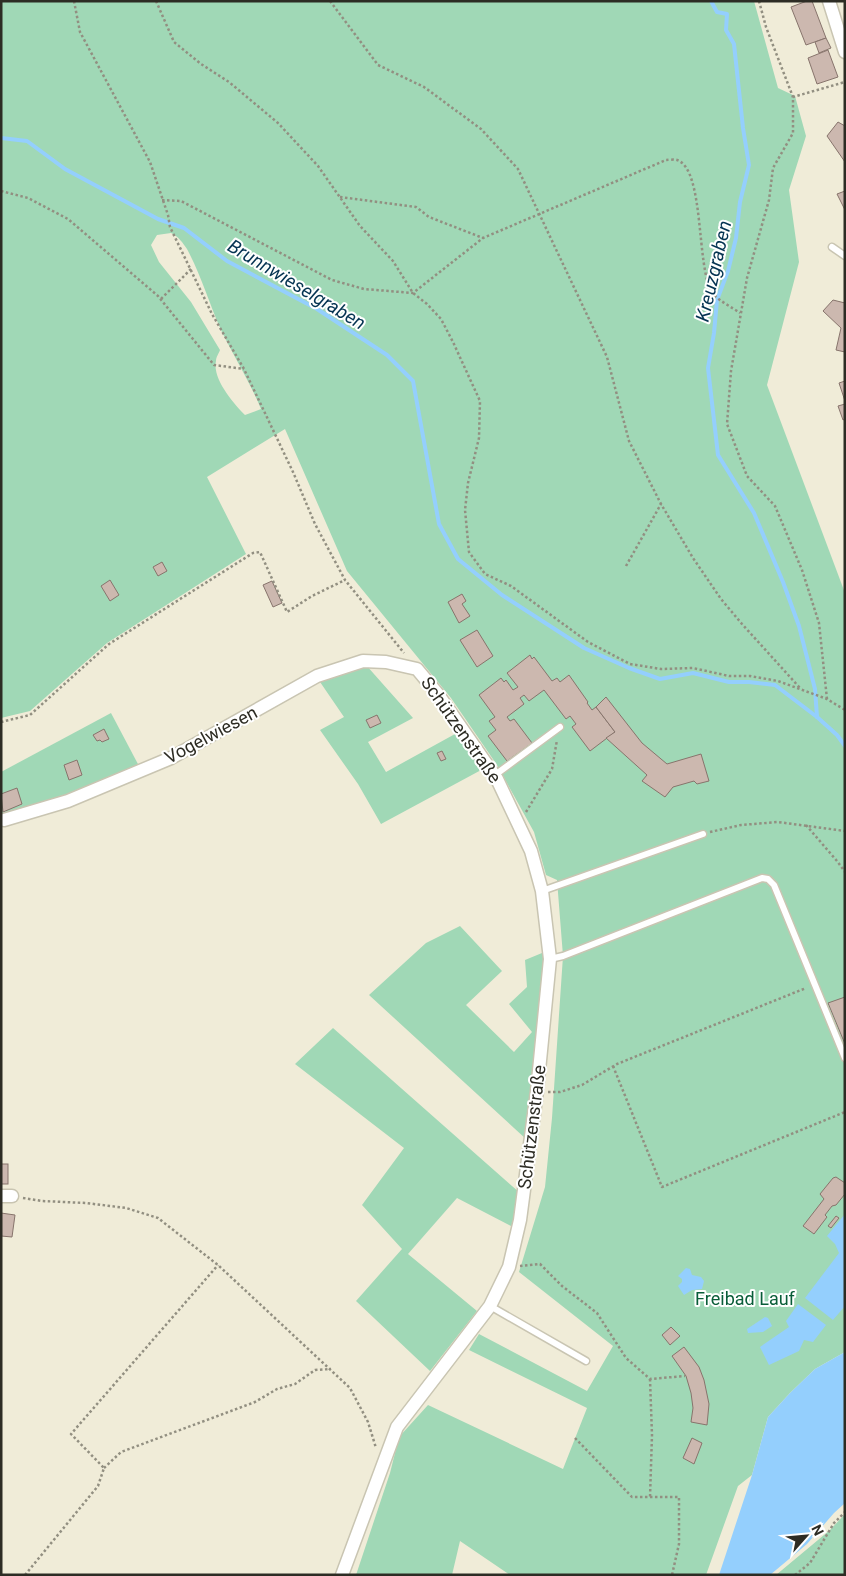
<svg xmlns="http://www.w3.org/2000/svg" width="846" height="1576" viewBox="0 0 846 1576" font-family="Roboto,sans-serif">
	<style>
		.green { fill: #a0d8b6; fill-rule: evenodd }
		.water { fill: #94cffd }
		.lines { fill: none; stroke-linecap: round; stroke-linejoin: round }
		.stream { stroke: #94cffd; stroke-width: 4 }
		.building { fill: #ccb8af; stroke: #87746c }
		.lane-casing { stroke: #c9c5b2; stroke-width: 9 }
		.street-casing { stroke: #c9c5b2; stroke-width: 15 }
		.path { stroke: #928f81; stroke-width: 2.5; stroke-dasharray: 2.5 2.5; stroke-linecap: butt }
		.lane { stroke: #fff; stroke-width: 6 }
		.street { stroke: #fff; stroke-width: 12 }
		.labels { text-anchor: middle; stroke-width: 4; stroke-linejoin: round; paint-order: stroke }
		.street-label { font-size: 18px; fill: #2d2c24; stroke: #fff }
		.park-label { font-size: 18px; fill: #095d38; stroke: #fff }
		.water-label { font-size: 19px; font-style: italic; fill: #053452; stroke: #fff }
	</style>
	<rect width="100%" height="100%" fill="#f0ecd8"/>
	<g class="green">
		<path d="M1,1H754L778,88L795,96L806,136L789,190L799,262L767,385L845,593V1352L815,1369L790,1393L768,1417L752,1475L738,1486L706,1575H510L460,1541L452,1575H356L390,1473L399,1437L428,1405L563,1469L587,1408L469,1350L479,1334L587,1391L613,1346L519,1272L545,1187L552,1118L563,956L557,880L546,875L534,832L497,765L451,698L347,571L285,429L207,477L246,554L107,643L30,711L1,718ZM171,233C178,236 183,243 187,249C201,275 209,303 221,330C234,357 250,382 261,409L245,415C234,404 212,379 216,361C216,357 219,353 220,350L191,302L159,262L151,245L157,235Z"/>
		<path d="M366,665L413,718L368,742L386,772L455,734L483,769L381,824L358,784L320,730L344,717L318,679Z"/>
		<path d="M111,713L139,766L67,797L1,818V772Z"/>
		<path d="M460,926L502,971L466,1005L514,1052L532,1032L509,1004L527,987L525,960L542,953L545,962L544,983L526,1139L369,995L426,943Z"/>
		<path d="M333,1028L520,1193L515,1228L457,1198L408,1254L477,1311L430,1371L356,1301L402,1249L362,1205L404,1148L295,1064Z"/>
		<path d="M845,1514V1575H776L830,1530Z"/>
	</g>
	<g class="water">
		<path d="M845,1214V1306L833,1320L805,1298L839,1253L835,1244L827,1236Z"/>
		<path d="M686,1268L690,1269L692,1275L701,1277L704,1281L702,1289L692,1290L684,1295L678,1286L682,1282V1279L678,1276Z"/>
		<path d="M798,1304L826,1325L813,1342L804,1340L799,1351L769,1365L760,1347L789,1327L786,1321Z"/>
		<path d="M765,1317L768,1318L772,1326L763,1332L748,1333L747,1329Z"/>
		<path d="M845,1352V1503L834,1513L807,1544L770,1575H719L752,1475L768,1417L790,1393L815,1369Z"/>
	</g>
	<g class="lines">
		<g class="stream">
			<path d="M711,1L717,12L727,14L726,30L734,44L743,128L749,165L740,202L736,238L728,271L717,300L714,333L708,368L718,455L754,513L783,582L799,626L815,689L817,717"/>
			<path d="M1,138L27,141L65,169L158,219L184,228L227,261L317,309L387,355L413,381L439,524L458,559L502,595L584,648L629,668L660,679L693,673L729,682H749L775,685L817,717L837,735L845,746"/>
		</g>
	</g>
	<g class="building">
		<path d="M807,1H812L826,38L806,45L791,7Z"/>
		<path d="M826,38L831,48L819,53L815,42Z"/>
		<path d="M828,50L838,77L817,84L808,58Z"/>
		<path d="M838,122L845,126V162L827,136Z"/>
		<path d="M845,191V210L837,194Z"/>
		<path d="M833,300L845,303V352L836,350L841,328L823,311Z"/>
		<path d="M845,381V401L839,383Z"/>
		<path d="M845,404V419L843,420L838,406Z"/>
		<path d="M162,562L167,571L158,576L153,567Z"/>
		<path d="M110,580L119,595L110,601L101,586Z"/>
		<path d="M272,581L282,603L273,607L263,585Z"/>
		<path d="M462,594L466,601L462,604L470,616L459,623L448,602Z"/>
		<path d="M477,630L493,656L477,667L460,640Z"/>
		<path d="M530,655L532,659L534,657L552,681L557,678L560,682L569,675L588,702L587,703L592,710L596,707L615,732L590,751L572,727L576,724L570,716L566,719L544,690L529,701L524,695L520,698L524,704L507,717L510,721L514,719L532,743L507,761L488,736L496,730L489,721L495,717L479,695L501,678L504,682L506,680L513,690L518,687L507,673Z"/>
		<path d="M606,697L642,743L667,764L701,754L709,781L697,784L694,781L673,787L665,797L642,781L647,775L606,738L615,732L596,707Z"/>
		<path d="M377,715L381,723L370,728L366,720Z"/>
		<path d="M104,729L109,739L102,742L100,740L97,741L93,735Z"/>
		<path d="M442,751L446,759L441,761L437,753Z"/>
		<path d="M77,760L82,775L69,780L64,765Z"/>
		<path d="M17,788L22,804L3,812L1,794Z"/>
		<path d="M845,997V1044L828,1003Z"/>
		<rect x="1" y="1164" width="7" height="20"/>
		<path d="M836,1177L845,1183V1194L836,1205L832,1206L825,1215L827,1217L814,1234L803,1226L824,1199L820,1194L833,1178Z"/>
		<path d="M1,1213L15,1215L12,1237L1,1236Z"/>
		<path d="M836,1216L839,1218L831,1228L828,1226Z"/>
		<path d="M671,1327L680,1336L670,1345L662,1335Z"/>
		<path d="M684,1347L699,1367L704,1380L709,1404L707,1425L691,1422L693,1408L691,1393L686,1376L672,1356Z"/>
		<path d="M692,1438L702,1443L694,1464L683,1458Z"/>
	</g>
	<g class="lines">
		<defs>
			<g id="lane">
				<path d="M832,247L845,256"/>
				<path d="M495,775L560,727"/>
				<path d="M542,891L703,834"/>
				<path d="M550,959L563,956L762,878L768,879L774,885L845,1058"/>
				<path d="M490,1306L586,1361"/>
			</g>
			<g id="street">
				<path d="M829,1L845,52"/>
				<path d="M4,820L68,801L171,758L317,676L363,661L386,662L417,669L437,693L497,779L531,851L542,891L550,959L537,1091L520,1220L509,1267L490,1306L397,1427L342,1575"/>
				<path d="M1,1196H12"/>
			</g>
		</defs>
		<use href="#lane" class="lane-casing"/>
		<use href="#street" class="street-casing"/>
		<g class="path">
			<path d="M74,1L80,32L150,162L168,215L170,227L212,314L244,369L293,472L315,524L345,580L404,653"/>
			<path d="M156,1L174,42L201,64L229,82L278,123L318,166L360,226L393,261L413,293L427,304L441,319L453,342L480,401L479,438L468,483L465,510L469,552L485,574L511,586L588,642L630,664L661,669L693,668L729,676H750L778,681L827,699L845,710"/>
			<path d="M330,1L378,65L424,87L481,129L518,169L607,357L629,441L661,504L693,558L721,599L742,624L800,688"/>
			<path d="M759,1L766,27L793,97"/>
			<path d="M1,191L28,198L68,219L158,296L214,365L244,369"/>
			<path d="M340,197L416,207L429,217L483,238"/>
			<path d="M162,200L181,201L332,280L364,289L413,293L483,238L666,160C669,160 674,159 677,160C705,169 696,268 712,292C718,301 732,307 740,313"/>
			<path d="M161,299L191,269"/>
			<path d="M626,566L661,504"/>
			<path d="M827,699L819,623L802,570L775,506L747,476L727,424L731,371L747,278L769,200L773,168L793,133V97L845,82"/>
			<path d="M1,722L30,715L109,644L253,553L260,552L287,612L312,596L345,580"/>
			<path d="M526,812L552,769L557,740"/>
			<path d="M806,825L837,861L845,872"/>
			<path d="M710,832L741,825L778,822L845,831"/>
			<path d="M613,1066L662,1187L845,1112"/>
			<path d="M548,1092H560L582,1085L617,1064L806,988"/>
			<path d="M23,1198L42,1201L86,1203L126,1208L158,1218L218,1265L350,1388L368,1422L376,1448"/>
			<path d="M520,1266L540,1264L562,1286L597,1313L626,1358L650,1379L685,1376"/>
			<path d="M650,1379L652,1435L650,1497"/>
			<path d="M575,1438L632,1497H679V1544L672,1575"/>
			<path d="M104,1468L121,1452L255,1402L277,1389L295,1384L315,1370L331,1369"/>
			<path d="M25,1575L98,1486L104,1468L71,1434L218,1265"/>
			<path d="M795,1575L810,1563L834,1523L845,1512"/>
		</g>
		<use href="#lane" class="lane"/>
		<use href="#street" class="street"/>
	</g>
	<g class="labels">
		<g class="street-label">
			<text transform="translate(461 730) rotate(55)" y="6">Schützenstraße</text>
			<text transform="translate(211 735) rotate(-28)" y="6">Vogelwiesen</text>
			<text transform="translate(532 1127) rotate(-83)" y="6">Schützenstraße</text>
		</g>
		<g class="park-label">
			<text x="745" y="1305">Freibad Lauf</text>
		</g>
		<g class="water-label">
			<text transform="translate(713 271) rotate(-77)" y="7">Kreuzgraben</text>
			<text transform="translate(297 284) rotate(31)" y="7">Brunnwieselgraben</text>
		</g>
	</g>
	<rect width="846" height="1576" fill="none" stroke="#2d2c24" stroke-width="5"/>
	<g transform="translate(806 1536) rotate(63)" stroke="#ffffff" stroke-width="4" paint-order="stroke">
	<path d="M0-4L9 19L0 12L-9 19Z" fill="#2d2c24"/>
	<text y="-8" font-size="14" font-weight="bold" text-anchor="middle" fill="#2d2c24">N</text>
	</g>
</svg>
